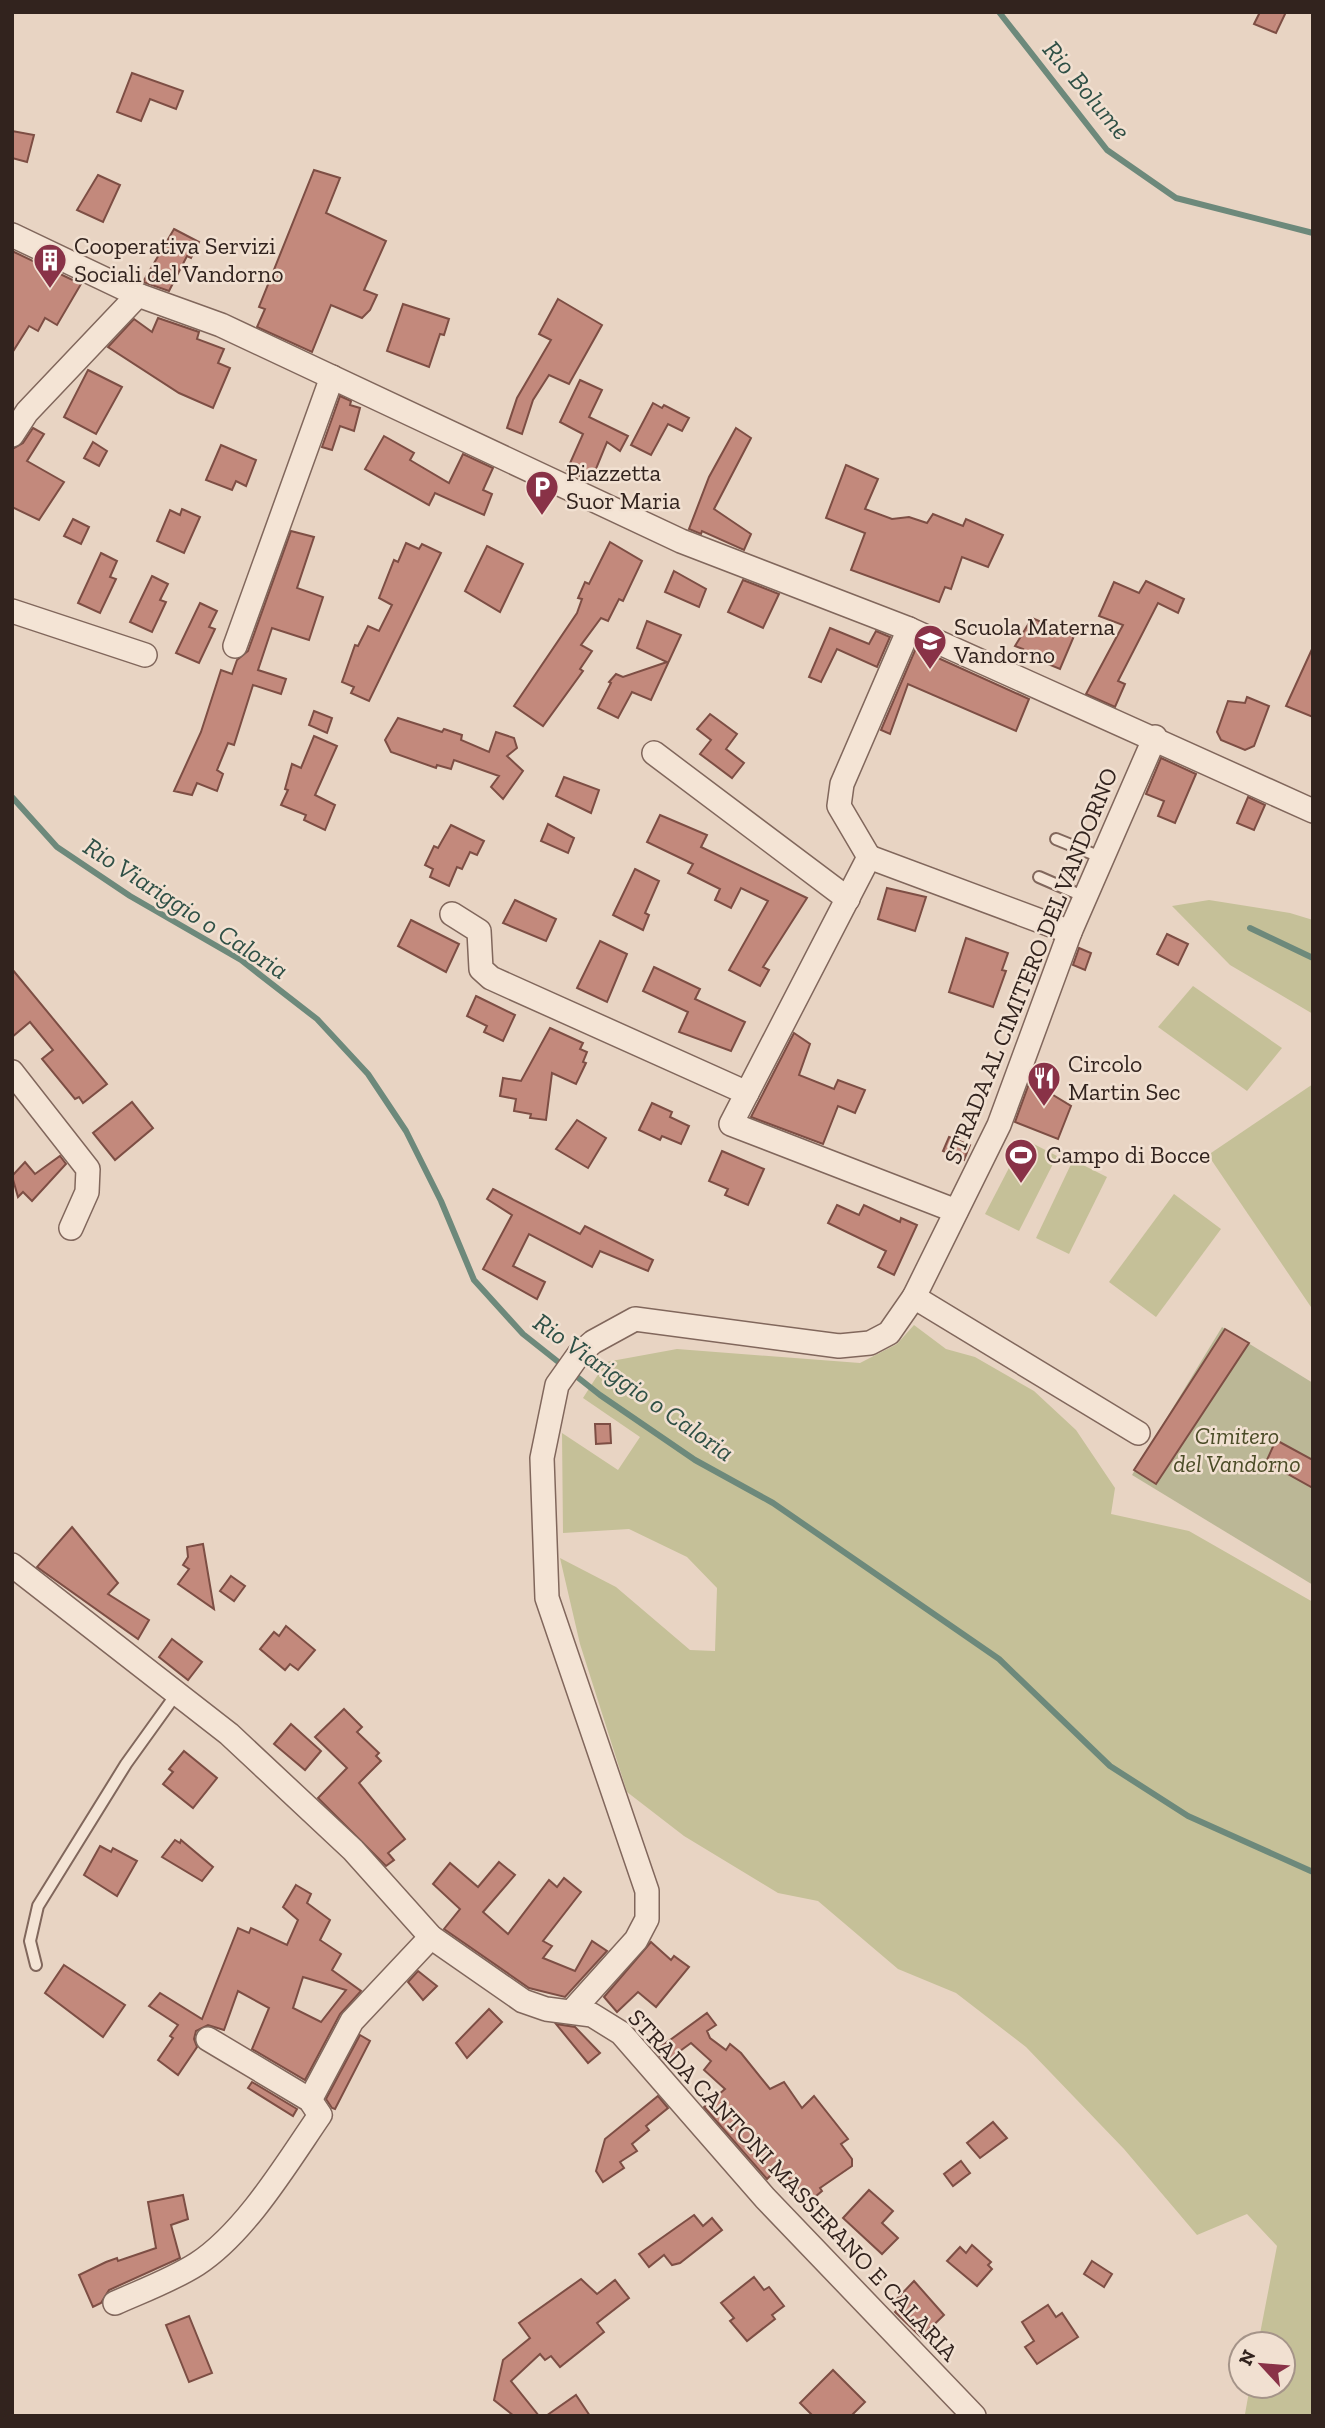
<svg xmlns="http://www.w3.org/2000/svg" width="1325" height="2428" viewBox="0 0 1325 2428" font-family="'Zilla Slab',serif">
	<style>
		.green { fill: #c5c098 }
		.cemetery { fill: #bbb796 }
		.lines { fill: none; stroke-linecap: round; stroke-linejoin: round }
		.stream { stroke: #6d897b; stroke-width: 6 }
		.building { fill: #c3897c; stroke: #7d4e44; stroke-width: 2; fill-rule: evenodd }
		.lane-casing { stroke: #81675c; stroke-width: 14 }
		.street-casing { stroke: #81675c; stroke-width: 26 }
		.lane { stroke: #f4e4d5; stroke-width: 10 }
		.street { stroke: #f4e4d5; stroke-width: 23 }
		.labels { text-anchor: middle; stroke-width: 5; stroke-linejoin: round; paint-order: stroke }
		.poi-label { font-size: 24px; fill: #32231e; stroke: #f1e0d1; text-anchor: start }
		.street-label { font-size: 24px; fill: #32231e; stroke: #f1e0d1 }
		.park-label { font-size: 24px; font-style: italic; fill: #4b4c27; stroke: #f1e0d1 }
		.water-label { font-size: 26px; font-style: italic; fill: #2f5046; stroke: #f1e0d1 }
	</style>
	<rect width="100%" height="100%" fill="#e8d4c3"/>
	<g class="green">
		<path d="M1209,900L1290,913L1313,920V1014L1230,965L1172,906Z"/>
		<path d="M1193,986L1282,1048L1247,1091L1158,1027Z"/>
		<path d="M1313,1084V1310L1208,1155Z"/>
		<path d="M1024,1139L1057,1156L1019,1231L985,1214Z"/>
		<path d="M1073,1160L1107,1177L1069,1254L1036,1238Z"/>
		<path d="M1174,1194L1221,1229L1156,1317L1109,1282Z"/>
		<path d="M914,1325L946,1349L975,1357L1034,1391L1076,1430L1115,1488L1111,1514L1189,1531L1313,1602V2416L1245,2414L1250,2386H1283V2344H1258L1277,2246L1247,2214L1197,2235L1124,2149L1026,2047L956,1993L898,1969L818,1901L778,1893L684,1836L627,1792L580,1644L560,1558L616,1587L690,1650L715,1651L717,1588L687,1557L629,1529L563,1533L562,1433L618,1470L640,1437L583,1398L606,1362L677,1349L860,1363L897,1344Z"/>
	</g>
	<path class="cemetery" d="M1222,1327L1313,1383V1585L1132,1475Z"/>
	<g class="lines">
		<g class="stream">
			<path d="M999,12L1107,150L1176,198L1313,233"/>
			<path d="M12,797L57,847L130,896L241,960L317,1019L368,1074L406,1131L441,1201L474,1280L523,1334L600,1395L695,1460L773,1503L999,1659L1110,1766L1188,1816L1313,1872"/>
			<path d="M1250,928L1313,958"/>
		</g>
	</g>
	<g class="building">
		<path d="M1260,12H1286L1276,33L1254,24Z"/>
		<path d="M132,73L183,91L176,109L150,99L141,121L117,112Z"/>
		<path d="M12,131L34,135L27,162L12,158Z"/>
		<path d="M314,170L340,178L326,213L386,241L364,290L377,295L370,310L362,318L331,305L312,352L257,327L265,309L259,307Z"/>
		<path d="M98,175L120,185L103,222L77,210Z"/>
		<path d="M174,229L199,242L191,258L187,256L169,291L143,282Z"/>
		<path d="M12,251L81,284L57,325L45,318L38,331L29,326L12,353Z"/>
		<path d="M558,299L602,325L569,384L549,375L533,400L522,434L507,428L517,398L551,340L539,334Z"/>
		<path d="M403,304L449,319L444,335L440,334L429,367L387,351Z"/>
		<path d="M158,318L199,332L197,339L224,349L218,363L230,368L213,408L179,393L108,347L134,319L152,332Z"/>
		<path d="M88,370L122,387L96,434L64,417Z"/>
		<path d="M580,380L602,390L589,417L628,436L620,451L607,442L591,481L567,470L583,434L560,422Z"/>
		<path d="M340,396L351,401L350,405L360,408L354,431L340,426L332,450L322,447Z"/>
		<path d="M653,403L662,408L664,405L689,418L682,431L668,424L651,455L631,445Z"/>
		<path d="M33,428L44,434L27,461L64,482L39,520L12,507V449L23,443Z"/>
		<path d="M736,428L751,438L714,509L751,534L744,550L702,531L701,534L689,529L709,477Z"/>
		<path d="M384,436L414,453L410,460L449,483L463,454L493,468L483,490L492,494L484,515L435,493L429,505L365,469Z"/>
		<path d="M93,442L107,451L99,466L84,458Z"/>
		<path d="M221,445L256,460L246,486L236,481L232,490L206,480Z"/>
		<path d="M846,465L878,479L865,509L892,519L909,517L927,523L933,514L963,526L966,519L1003,535L988,567L962,557L951,589L945,587L939,602L851,570L865,533L826,518Z"/>
		<path d="M182,509L200,517L184,553L157,541L170,510L180,515Z"/>
		<path d="M73,519L89,527L81,544L64,536Z"/>
		<path d="M291,531L314,537L297,588L323,597L309,640L272,628L258,670L286,679L281,694L253,685L234,745L228,743L217,770L223,774L217,791L197,783L192,795L174,791L201,732L221,670L232,674L237,660L248,651Z"/>
		<path d="M610,542L642,561L623,601L619,599L608,621L601,618L581,645L592,651L580,669L583,671L543,726L514,706L577,613L582,599L578,598L585,582L589,584Z"/>
		<path d="M406,543L419,549L422,544L441,553L369,701L351,693L354,687L342,682L355,645L358,646L368,626L379,631L392,605L379,598L394,560L398,562Z"/>
		<path d="M487,546L523,564L500,612L465,591Z"/>
		<path d="M101,553L117,561L110,577L116,579L100,613L78,603Z"/>
		<path d="M674,571L706,589L699,607L665,592Z"/>
		<path d="M152,576L168,584L160,600L166,602L152,632L130,622Z"/>
		<path d="M743,580L779,594L763,628L728,612Z"/>
		<path d="M1146,581L1184,599L1178,613L1158,603L1118,681L1125,684L1115,707L1086,694L1123,625L1099,616L1114,582L1139,593Z"/>
		<path d="M200,603L217,611L209,627L215,629L199,663L176,653Z"/>
		<path d="M1032,618L1074,636L1060,669L1021,653L1023,649L1015,646Z"/>
		<path d="M647,621L681,635L651,700L632,692L618,718L598,708L611,683L609,682L616,674L623,677L667,662L637,648Z"/>
		<path d="M830,628L869,644L876,631L890,637L877,667L837,649L821,682L809,677Z"/>
		<path d="M1313,647V717L1286,706Z"/>
		<path d="M916,648L1029,699L1016,731L908,684L890,734L881,730Z"/>
		<path d="M1247,697L1269,706L1254,746L1245,750L1221,740L1217,732L1228,701L1245,703Z"/>
		<path d="M314,711L332,718L327,733L309,725Z"/>
		<path d="M710,714L737,734L726,749L744,763L732,778L700,754L711,740L697,729Z"/>
		<path d="M398,718L442,732L444,729L462,735L461,740L489,752L496,732L514,738L517,748L507,756L523,771L503,799L491,787L499,776L454,760L451,769L437,765L436,768L391,752L385,740Z"/>
		<path d="M314,736L337,746L315,795L335,805L325,830L304,820L306,815L281,805L288,790L285,789L292,764L301,768Z"/>
		<path d="M1161,758L1196,774L1175,823L1158,816L1164,801L1146,794Z"/>
		<path d="M564,777L599,790L591,813L556,796Z"/>
		<path d="M1248,797L1265,805L1254,830L1237,823Z"/>
		<path d="M660,815L707,835L701,847L807,898L763,967L769,970L760,986L729,970L768,901L741,888L731,908L715,900L720,889L688,873L693,864L647,842Z"/>
		<path d="M548,824L574,838L568,853L541,841Z"/>
		<path d="M451,825L484,841L477,855L470,852L462,869L457,867L449,886L430,877L433,869L425,865L434,846L438,848Z"/>
		<path d="M635,869L659,881L645,913L649,915L643,930L613,915Z"/>
		<path d="M887,888L926,897L915,931L878,919Z"/>
		<path d="M515,900L556,919L546,941L503,923Z"/>
		<path d="M411,920L459,944L446,972L398,946Z"/>
		<path d="M1167,934L1188,944L1178,965L1157,954Z"/>
		<path d="M966,938L1008,953L1002,970L1006,971L993,1007L949,992Z"/>
		<path d="M600,941L627,954L607,1002L577,988Z"/>
		<path d="M1079,948L1091,953L1085,970L1073,965Z"/>
		<path d="M654,967L700,989L695,999L745,1022L731,1051L679,1032L688,1012L643,991Z"/>
		<path d="M12,969L107,1084L83,1103L79,1097L75,1099L42,1059L53,1050L30,1022L12,1037Z"/>
		<path d="M476,996L515,1015L503,1041L484,1032L487,1026L467,1016Z"/>
		<path d="M550,1028L583,1043L580,1049L587,1052L583,1062L586,1063L576,1084L552,1073L546,1120L530,1118L531,1114L514,1111L516,1099L500,1096L503,1078L521,1081Z"/>
		<path d="M794,1033L810,1044L799,1075L834,1089L838,1080L865,1090L855,1113L838,1106L823,1144L751,1117Z"/>
		<path d="M1030,1081L1071,1106L1058,1139L1015,1122Z"/>
		<path d="M132,1102L153,1128L115,1160L93,1133Z"/>
		<path d="M652,1103L672,1112L670,1117L689,1126L681,1144L662,1136L660,1140L639,1130Z"/>
		<path d="M577,1120L606,1138L588,1168L556,1149Z"/>
		<path d="M949,1137L970,1145L964,1160L943,1151Z"/>
		<path d="M722,1151L764,1169L748,1205L725,1195L728,1189L709,1181Z"/>
		<path d="M60,1156L66,1164L32,1201L23,1192L18,1197L12,1176L25,1162L35,1174Z"/>
		<path d="M493,1189L580,1234L585,1226L653,1260L648,1271L600,1251L592,1267L529,1234L513,1266L545,1282L537,1299L483,1269L512,1215L487,1199Z"/>
		<path d="M837,1205L859,1215L864,1205L900,1222L901,1218L917,1225L894,1275L878,1267L886,1251L828,1223Z"/>
		<path d="M1225,1329L1249,1343L1156,1484L1134,1470Z"/>
		<path d="M595,1424H610L611,1443L596,1444Z"/>
		<path d="M1276,1440L1313,1460V1488L1266,1462Z"/>
		<path d="M72,1527L118,1583L108,1594L149,1620L138,1639L37,1567Z"/>
		<path d="M203,1544L214,1609L178,1584L189,1569L183,1565L188,1557L187,1547Z"/>
		<path d="M231,1576L245,1586L234,1601L220,1591Z"/>
		<path d="M286,1626L315,1650L298,1670L290,1664L285,1670L260,1649L274,1632L279,1636Z"/>
		<path d="M172,1639L202,1662L188,1680L159,1657Z"/>
		<path d="M344,1709L362,1727L357,1732L379,1753L376,1756L381,1761L359,1783L405,1839L388,1853L394,1860L386,1866L318,1798L347,1768L315,1737Z"/>
		<path d="M291,1724L321,1751L305,1770L274,1744Z"/>
		<path d="M184,1751L217,1778L193,1808L163,1784L173,1772L169,1769Z"/>
		<path d="M175,1840L180,1843L181,1840L213,1867L202,1881L162,1857Z"/>
		<path d="M100,1846L111,1852L113,1848L137,1861L117,1896L84,1875Z"/>
		<path d="M499,1862L515,1875L483,1912L508,1934L549,1880L557,1887L564,1878L581,1892L543,1941L552,1946L543,1958L575,1971L592,1941L607,1951L565,1997L529,1988L444,1929L460,1909L433,1884L450,1863L478,1887Z"/>
		<path d="M296,1885L311,1894L307,1903L330,1920L320,1940L341,1954L332,1970L361,1991L340,2014L305,2080L252,2049L269,2008L238,1991L224,2030L208,2025L196,2031L194,2039L197,2047L178,2075L158,2060L173,2038L170,2036L178,2025L149,2006L160,1993L202,2019L238,1928L249,1933L251,1928L287,1945L298,1920L283,1907ZM303,1977L346,1990L321,2022L293,2008Z"/>
		<path d="M651,1942L671,1960L674,1956L689,1967L656,2007L638,1992L617,2012L604,1997Z"/>
		<path d="M64,1965L125,2005L103,2037L45,1993Z"/>
		<path d="M418,1971L437,1986L423,2000L408,1982Z"/>
		<path d="M489,2009L502,2022L467,2058L456,2043Z"/>
		<path d="M707,2013L716,2025L707,2031L710,2038L726,2050L730,2044L741,2053L770,2089L784,2082L802,2108L814,2096L848,2139L841,2144L852,2159V2166L820,2188L822,2191L810,2201L779,2167L767,2179L704,2107L725,2089L704,2070L711,2061L691,2043L665,2062L655,2051Z"/>
		<path d="M556,2024L575,2027L600,2053L588,2063Z"/>
		<path d="M360,2035L370,2041L335,2109L332,2108L326,2099Z"/>
		<path d="M252,2082L297,2109L293,2116L248,2088Z"/>
		<path d="M658,2096L668,2108L646,2126L649,2130L632,2144L637,2151L620,2162L624,2168L603,2182L596,2171L605,2139Z"/>
		<path d="M993,2122L1007,2138L980,2158L967,2143Z"/>
		<path d="M961,2161L970,2173L953,2186L944,2174Z"/>
		<path d="M869,2190L893,2211L882,2223L898,2238L882,2254L843,2218Z"/>
		<path d="M183,2195L188,2219L171,2225L180,2258L109,2290L101,2303L93,2307L79,2275L106,2262L117,2258L118,2261L156,2248L148,2202Z"/>
		<path d="M694,2215L703,2226L712,2218L722,2230L680,2263L672,2265L664,2255L649,2267L639,2254Z"/>
		<path d="M972,2245L991,2262L988,2265L992,2269L977,2286L947,2261L960,2247L966,2253Z"/>
		<path d="M1092,2261L1112,2274L1104,2287L1084,2274Z"/>
		<path d="M754,2277L764,2290L769,2287L784,2306L772,2315L775,2319L747,2341L730,2321L734,2318L721,2303Z"/>
		<path d="M581,2279L597,2294L615,2280L629,2298L597,2323L604,2332L560,2367L551,2356L545,2360L540,2354L511,2381L539,2416H514L494,2400L503,2360L530,2338L519,2323Z"/>
		<path d="M914,2281L944,2315L921,2337L895,2312L898,2309L892,2304Z"/>
		<path d="M1048,2305L1056,2317L1062,2313L1078,2337L1037,2364L1025,2347L1034,2341L1022,2322Z"/>
		<path d="M189,2316L212,2373L189,2382L166,2325Z"/>
		<path d="M833,2370L865,2402L851,2416H813L800,2403Z"/>
		<path d="M576,2395L590,2416H546Z"/>
	</g>
	<g class="lines">
		<defs>
			<g id="lane">
				<path d="M1056,839L1103,858"/>
				<path d="M1039,877L1085,897"/>
				<path d="M36,1965L30,1941L38,1906L126,1764L177,1693"/>
			</g>
			<g id="street">
				<path d="M12,235L138,295L221,325L681,541L909,629L1313,811"/>
				<path d="M12,435L27,412L138,295"/>
				<path d="M12,611L145,655"/>
				<path d="M235,646L332,377"/>
				<path d="M654,753L848,899"/>
				<path d="M869,857L1070,932"/>
				<path d="M452,914L479,931L481,969L491,978L747,1093L731,1124L956,1211"/>
				<path d="M12,1072L88,1169L87,1192L71,1228"/>
				<path d="M747,1093L869,857L839,806L842,784L909,629"/>
				<path d="M914,1297L1138,1433"/>
				<path d="M12,1565L229,1734L353,1850L431,1937L523,2001L546,2009L592,2015L621,2033L765,2198L974,2416"/>
				<path d="M573,2010L636,1940L647,1919V1891L547,1598L542,1458L557,1385L579,1354L593,1342L635,1319L839,1346L870,1343L889,1333L914,1297L999,1125L1070,932L1155,737"/>
				<path d="M310,2100L352,2021L431,1937"/>
				<path d="M115,2303C142,2291 172,2280 197,2264C246,2232 287,2163 320,2115L310,2100L208,2039"/>
			</g>
		</defs>
		<use href="#lane" class="lane-casing"/>
		<use href="#street" class="street-casing"/>
		<use href="#lane" class="lane"/>
		<use href="#street" class="street"/>
	</g>
	<defs>
		<symbol id="building-pin" viewBox="-11 -11 22 30"><path d="M0 17L-7.5 6A9.5 9.5 0 1 1 7.5 6Z" fill="#893247" stroke="#f1e0d1"/><path d="M-4-6H4V6H1V3H-1V6H-4ZM-2.5-4.3h1.7v1.8h-1.7ZM.8-4.3h1.7v1.8H.8ZM-2.5-1h1.7V.8h-1.7ZM.8-1h1.7V.8H.8Z" fill="#fff"/></symbol>
		<symbol id="parking-pin" viewBox="-11 -11 22 30"><path d="M0 17L-7.5 6A9.5 9.5 0 1 1 7.5 6Z" fill="#893247" stroke="#f1e0d1"/><path d="M-3.5-5.5H1a3.5 3.5 0 0 1 0 7H-1V5.5H-3.5ZM-1-3.4V-.6H.8a1.4 1.4 0 0 0 0-2.8Z" fill="#fff"/></symbol>
		<symbol id="school-pin" viewBox="-11 -11 22 30"><path d="M0 17L-7.5 6A9.5 9.5 0 1 1 7.5 6Z" fill="#893247" stroke="#f1e0d1"/><path d="M0-5L7-2L0 1L-7-2ZM-4 1L0 2.5L4 1V4Q0 6-4 4Z" fill="#fff"/></symbol>
		<symbol id="restaurant-pin" viewBox="-11 -11 22 30"><path d="M0 17L-7.5 6A9.5 9.5 0 1 1 7.5 6Z" fill="#893247" stroke="#f1e0d1"/><path d="M-5-6h1v4h1v-4h1v4h1v-4h1v5L-1.5 .5V6h-2V.5L-5-1ZM5-6V6H3V1.5H1.5Q1.5-4 5-6Z" fill="#fff"/></symbol>
		<symbol id="stadium-pin" viewBox="-11 -11 22 30"><path d="M0 17L-7.5 6A9.5 9.5 0 1 1 7.5 6Z" fill="#893247" stroke="#f1e0d1"/><path d="M0-5a6.5 5 0 1 0 0 10a6.5 5 0 1 0 0-10ZM-3.5-1.8h7v3.6h-7Z" fill="#fff"/></symbol>
	</defs>
	<g fill-rule="evenodd">
		<use href="#building-pin" x="31" y="241" width="38" height="52"/>
		<use href="#parking-pin" x="523" y="468" width="38" height="52"/>
		<use href="#school-pin" x="911" y="622" width="38" height="52"/>
		<use href="#restaurant-pin" x="1025" y="1059" width="38" height="52"/>
		<use href="#stadium-pin" x="1002" y="1136" width="38" height="52"/>
	</g>
	<g class="labels">
		<g class="poi-label">
			<text x="74" y="254">Cooperativa Servizi<tspan x="74" dy="28">Sociali del Vandorno</tspan></text>
			<text x="566" y="481">Piazzetta<tspan x="566" dy="28">Suor Maria</tspan></text>
			<text x="954" y="635">Scuola Materna<tspan x="954" dy="28">Vandorno</tspan></text>
			<text x="1068" y="1072">Circolo<tspan x="1068" dy="28">Martin Sec</tspan></text>
			<text x="1046" y="1163">Campo di Bocce</text>
		</g>
		<g class="street-label">
			<text transform="translate(1031 966) rotate(-68)" y="8">STRADA AL CIMITERO DEL VANDORNO</text>
			<text transform="translate(793 2185) rotate(47)" y="8">STRADA CANTONI MASSERANO E CALARIA</text>
		</g>
		<g class="park-label">
			<text x="1237" y="1444">Cimitero<tspan x="1237" dy="28">del Vandorno</tspan></text>
		</g>
		<g class="water-label">
			<text transform="translate(1087 90) rotate(50)" y="9">Rio Bolume</text>
			<text transform="translate(186 908) rotate(33)" y="9">Rio Viariggio o Caloria</text>
			<text transform="translate(634 1387) rotate(35)" y="9">Rio Viariggio o Caloria</text>
		</g>
	</g>
	<rect width="1325" height="2428" fill="none" stroke="#32231e" stroke-width="28"/>
	<g transform="translate(1262 2365) rotate(296)"><circle r="33" fill="#f1e0d1" stroke="#a59489" stroke-width="2"/>
	<path d="M0-5L12 26L0 18L-12 26Z" fill="#893247"/>
	<text y="-10" font-size="19" font-weight="bold" text-anchor="middle" fill="#32231e">N</text>
	</g>
</svg>
